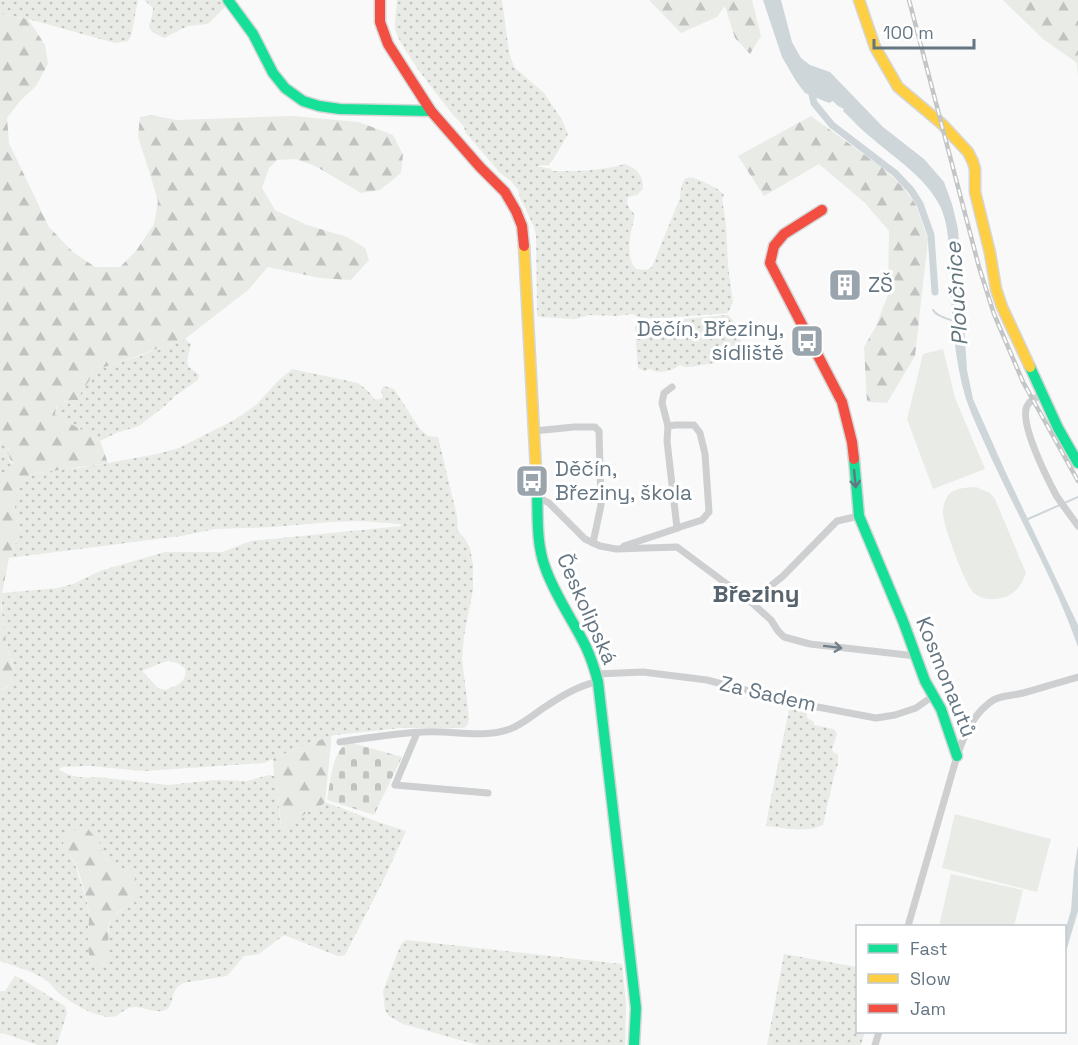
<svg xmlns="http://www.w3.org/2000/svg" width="1078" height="1045" viewBox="0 0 1078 1045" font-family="'Space Grotesk',sans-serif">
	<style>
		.grass { fill: url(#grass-dots); fill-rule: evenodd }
		.forest { fill: url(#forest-firs) }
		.cemetery { fill: url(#cemetery-stones) }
		.garden { fill: #e8ebe6 }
		.water { fill: #ced6d9 }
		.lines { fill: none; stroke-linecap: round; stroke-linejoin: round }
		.stream { stroke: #ced6d9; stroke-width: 2 }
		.canal { stroke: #ced6d9; stroke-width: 7 }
		.fast-casing { stroke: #d5d6d7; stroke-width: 13 }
		.slow-casing { stroke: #d5d6d7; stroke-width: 13 }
		.jam-casing { stroke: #d5d6d7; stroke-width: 13 }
		.street { stroke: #cecfd0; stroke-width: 7 }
		.fast { stroke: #16e098; stroke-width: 10 }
		.slow { stroke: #ffcf43; stroke-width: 10 }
		.jam { stroke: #f24e42; stroke-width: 10 }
		.rail-casing { stroke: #c3c5c6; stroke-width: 4.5 }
		.rail { stroke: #fff; stroke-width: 2; stroke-dasharray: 7; stroke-linecap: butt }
		.oneway { stroke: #657683 }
		.oneway2 { stroke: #707f8b }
		.labels { text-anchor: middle; stroke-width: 6; stroke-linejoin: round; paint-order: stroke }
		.poi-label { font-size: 21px; fill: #657683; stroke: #fff; text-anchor: start }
		.street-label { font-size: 21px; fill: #657683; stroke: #fff }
		.water-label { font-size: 22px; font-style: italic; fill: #60757c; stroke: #fff }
		.quarter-label { font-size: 24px; font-weight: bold; fill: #57646e; stroke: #fff }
	</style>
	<defs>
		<pattern id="grass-dots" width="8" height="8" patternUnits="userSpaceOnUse" patternTransform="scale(1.5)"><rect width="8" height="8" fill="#e8ebe6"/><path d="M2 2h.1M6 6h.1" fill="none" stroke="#c0c3c0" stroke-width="1.8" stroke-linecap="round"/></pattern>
		<pattern id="forest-firs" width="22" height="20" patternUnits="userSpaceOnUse" patternTransform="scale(1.5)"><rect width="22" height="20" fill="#e8ebe6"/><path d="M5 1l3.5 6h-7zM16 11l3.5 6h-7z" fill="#c0c3c0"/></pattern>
		<pattern id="cemetery-stones" width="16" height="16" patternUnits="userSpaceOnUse" patternTransform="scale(1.5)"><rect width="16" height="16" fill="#e8ebe6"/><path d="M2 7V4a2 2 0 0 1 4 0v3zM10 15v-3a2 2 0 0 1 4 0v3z" fill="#c0c3c0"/></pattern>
	</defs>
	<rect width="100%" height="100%" fill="#f9f9f9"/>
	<g class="grass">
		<path d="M0,0H138L131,36L128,41L115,43L28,19L0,14Z"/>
		<path d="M144,0H221L225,7L208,24L188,26L164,38C140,26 152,29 153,8Z"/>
		<path d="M397,0H502L509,52L514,67L544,93L562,120L568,134L553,160L548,165L536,166L551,169L553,171C578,171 602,171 625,164C638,169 643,175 643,189L637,195L628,197C625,204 630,209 635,215C631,231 624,256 636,269L646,270L652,267L680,198C682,173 687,174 708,184C714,187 719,189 724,195L722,199L726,224L728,266L733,302L728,313L653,319L638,317L633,314L616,316L590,315L575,319L539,317L537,315L536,235L534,227L524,205L520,198L519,191L511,181L499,172L466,133C463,121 456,120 450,111C437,94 398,46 395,28C394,20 397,9 397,0Z"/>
		<path d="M728,315L738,326L740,333L742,352L737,359L691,367H685L680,365C670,371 660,375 650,369L644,371L638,368L635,330V326L639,320L662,321Z"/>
		<path d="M185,339L191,344L187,360L188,366L199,375L198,380L175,396L166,405L139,426L116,433L100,441L89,434L55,415C57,402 62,401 75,401C84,392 88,373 97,367L101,368L136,357Z"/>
		<path d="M292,369L358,383L368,391L375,400L383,398L381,390L384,386L394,389L420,429L428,436L438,437L457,516L458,531L465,539L470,548L473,565V590L464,636L462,659L469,717C469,722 468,726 463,728H400L335,735L293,750L264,763L144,771L89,766L62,767L59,769L61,771C72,777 86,779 98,777L168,785L215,780L247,781L269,775L274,776L277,782L280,823L284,828L311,810L320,807L325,802L381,823L406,831L384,879L345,955L338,956L284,935L259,954L244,956L227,976L183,983C169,990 175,1004 167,1009C158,1015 144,1007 135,1007C125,1006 120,1017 110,1017C94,1016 73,1004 60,994C54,989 50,982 43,978C30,970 14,966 0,961V688L4,689C12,685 14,677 13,669C12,660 8,650 6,641C3,625 1,610 2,593L58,588L73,584L100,571L165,552H222L251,541L402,526L400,524L361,521L331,522L273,527L215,529L181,536L9,558L20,533L15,510V498L22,482L30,475L61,469L78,468L108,463L157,454L179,448L236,419L256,405L277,382ZM168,661L177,663L185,668C188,682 176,686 165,690L158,688L142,671L161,663ZM99,843L108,862L134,903C95,923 115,930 106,963L102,965L88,929L89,915L87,902L75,864L63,844Z"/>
		<path d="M0,441L6,442L8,445L9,460L11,463L15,464L14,471L0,484Z"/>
		<path d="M790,705L807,708V718L814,722V725L834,729L837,734L832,749L833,752L838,755V764L834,776L823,825C807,833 785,828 766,826L769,808Z"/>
		<path d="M406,940L622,964L626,1004L625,1045H478L403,1024L389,1016L385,1010L383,991L401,944Z"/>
		<path d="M784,954L857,967L858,1032H865L861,1045H767Z"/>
		<path d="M15,976L20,978L65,1006L67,1013L57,1045H38L2,1033L0,1034V991H5Z"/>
	</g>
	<g class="forest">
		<path d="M649,0H752L761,36L750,54L735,38L725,6L717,17L681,33Z"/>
		<path d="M1003,0H1078V76L1077,63L1043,39Z"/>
		<path d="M0,14L28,19L45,45L48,64L36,86L20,101L7,118L9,143L49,227L73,252L95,267H120L136,251L154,224L158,202L151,177L138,137L140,117L151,115L176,120L292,116L359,122L393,135L403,155L401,173L380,190L361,193L317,167L296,159L277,160L269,168L262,188L275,210L307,225L347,237L365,248L369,260L351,280L320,278L268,267L248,290L185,339L111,365L101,368L97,367L92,371L89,381L81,392L78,400L65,401L56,407L55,415L89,434L100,441L108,463L38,473L30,475L22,482L15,498V510L20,533L9,558L2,593L1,608L6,641L13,670L15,672L11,683L4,689L0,688V484L13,471L15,464C7,461 10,453 8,445L5,442L0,441Z"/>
		<path d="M811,116L883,168L904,188L916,205L928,239L915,356L887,403L867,402L864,347L875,328L888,295L889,231L865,203L819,164L764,196L738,156Z"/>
		<path d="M331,736V743L325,802L320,807L311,810L284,828L281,827L277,782L274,776L273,759L293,750Z"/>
		<path d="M80,828L88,829L99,842L107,861L131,872L138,885L141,894L134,903L118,912L109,923L108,929L109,952L106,963C80,974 90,925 89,913C88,901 80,874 75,863C71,855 62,848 63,839L71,832Z"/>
	</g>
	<path class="cemetery" d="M349,742L402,757L374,815L327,800C331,782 331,751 349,742Z"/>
	<g class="garden">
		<path d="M943,349L955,398L985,469L933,489L907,419L923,354Z"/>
		<path d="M976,487L990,493L995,499L1026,573C1024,578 1021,585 1017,589C1008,600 985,603 974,593C966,587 946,532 944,520C942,512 943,504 947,497C953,487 966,488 976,487Z"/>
		<path d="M955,814L1051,839L1037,892L942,868Z"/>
		<path d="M951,874L1023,890L1014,926H939Z"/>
	</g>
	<g class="water">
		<path d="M763,0H781L792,42L801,58L810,65L830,72L883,127L924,159L944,182L952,204L958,229L967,370L973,399L1006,473L1078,625V647C1055,580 1018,517 989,453C981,435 972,417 966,399C954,359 952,318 950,277C949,254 950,227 940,206C925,177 897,160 873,139C862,131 853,120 843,111L844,109L838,106L833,101L829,103L805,93L796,81L782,57Z"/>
		<path d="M1078,845V911L1065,955V931L1071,910L1074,870Z"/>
	</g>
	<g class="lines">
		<g class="stream">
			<path d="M933,310C936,316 947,319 954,321"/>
			<path d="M1028,519L1078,497"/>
		</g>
		<path class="canal" d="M811,90L814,103L832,125L895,173L911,190L920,204L931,235L935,292"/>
		<defs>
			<g id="fast">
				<path d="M228,0L253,34L273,73L285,88L303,101L319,106L340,109L431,111"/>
				<path d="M1030,367L1058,428L1078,463"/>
				<path d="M854,459L859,516L903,621L925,681L941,709L957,756"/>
				<path d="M537,489C538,514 536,543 545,567C555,596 573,620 586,647C591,658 595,670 598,682L636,1008L634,1045"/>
			</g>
			<g id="slow">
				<path d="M859,0L875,47L898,87L942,124L968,152L973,162L975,169V192L990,253L996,289L1002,307L1030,367"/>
				<path d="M524,246L537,489"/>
			</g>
			<g id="jam">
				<path d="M380,0V22L388,44L431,111L480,167L505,192L516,211L522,226L524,246"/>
				<path d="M822,210L784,234L774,246L770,263L842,402L852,442L854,459"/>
			</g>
		</defs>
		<use href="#fast" class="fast-casing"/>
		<use href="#slow" class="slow-casing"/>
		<use href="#jam" class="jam-casing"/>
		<g class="street">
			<path d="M1041,395C1035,398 1030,400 1027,406C1019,423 1047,478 1056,495C1063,506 1071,516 1078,526"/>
			<path d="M676,425H694L700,433L705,454L709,512L702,520L677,528L667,441L668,426Z"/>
			<path d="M668,426L662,403L664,393L672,387"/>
			<path d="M534,431L574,427H595L599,431L601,505L593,543"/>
			<path d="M538,497L549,503L585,539L600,546L616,549L677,547L751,602L771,620L778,631L784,637L810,644L916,656"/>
			<path d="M624,546L678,528"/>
			<path d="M751,602L783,576L837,521L859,516"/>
			<path d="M597,674L643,672L707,680L791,702L876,718L895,715L916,708L933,696"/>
			<path d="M417,733L395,785L488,793"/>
			<path d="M340,742C368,738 395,733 423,732C451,730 482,739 510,729C524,724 535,713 548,705C563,695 581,684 598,682"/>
			<path d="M908,926L957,756C964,736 971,718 988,704C997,695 1011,696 1023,693C1042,688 1060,682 1078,677"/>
			<path d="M875,1045L879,1032"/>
		</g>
		<use href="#fast" class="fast"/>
		<use href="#slow" class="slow"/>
		<use href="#jam" class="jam"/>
		<defs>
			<path id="rail" d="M909,0L979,267L994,314L1023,382L1078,481"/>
		</defs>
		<use href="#rail" class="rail-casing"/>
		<use href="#rail" class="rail"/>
	</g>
	<defs><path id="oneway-shaft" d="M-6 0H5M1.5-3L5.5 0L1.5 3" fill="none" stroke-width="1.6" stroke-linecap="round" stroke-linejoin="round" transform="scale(1.5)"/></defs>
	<use class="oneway" href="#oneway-shaft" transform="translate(855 479) rotate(84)"/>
	<use class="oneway2" href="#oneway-shaft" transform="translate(833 647) rotate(7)"/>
	<defs>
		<symbol id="building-square" viewBox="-11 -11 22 22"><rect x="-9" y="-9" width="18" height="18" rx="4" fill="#99a4ac" stroke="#fff"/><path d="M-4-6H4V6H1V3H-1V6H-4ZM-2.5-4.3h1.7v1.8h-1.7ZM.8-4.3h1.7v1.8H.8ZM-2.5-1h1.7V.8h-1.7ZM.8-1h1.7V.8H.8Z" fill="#fff"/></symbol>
		<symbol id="bus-square" viewBox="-11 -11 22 22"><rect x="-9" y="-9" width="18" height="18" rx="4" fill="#99a4ac" stroke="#fff"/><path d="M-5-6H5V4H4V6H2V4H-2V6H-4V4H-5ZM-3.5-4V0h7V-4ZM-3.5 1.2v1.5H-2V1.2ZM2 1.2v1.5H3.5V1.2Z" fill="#fff"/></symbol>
	</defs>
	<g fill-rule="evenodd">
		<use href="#building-square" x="826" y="266" width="38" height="38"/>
		<use href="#bus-square" x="788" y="322" width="38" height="38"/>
		<use href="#bus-square" x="513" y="462" width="38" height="38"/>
	</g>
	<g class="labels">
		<g class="poi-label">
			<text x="868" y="292">ZŠ</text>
			<text x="784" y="336" text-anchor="end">Děčín, Březiny,<tspan x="784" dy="24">sídliště</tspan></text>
			<text x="555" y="476">Děčín,<tspan x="555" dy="24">Březiny, škola</tspan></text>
		</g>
		<g class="street-label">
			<text transform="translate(587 609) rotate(66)" y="7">Českolipská</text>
			<text transform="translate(946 677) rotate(68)" y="7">Kosmonautů</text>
			<text transform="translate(768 694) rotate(13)" y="7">Za Sadem</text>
		</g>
		<g class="water-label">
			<text transform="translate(956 294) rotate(-94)" y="8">Ploučnice</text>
		</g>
		<g class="quarter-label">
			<text x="756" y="602">Březiny</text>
		</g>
	</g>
	<rect x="856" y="925" width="210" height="108" fill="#ffffff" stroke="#c1c8cd" stroke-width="1.5"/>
	<rect x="868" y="944" width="30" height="9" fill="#16e098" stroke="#c1c8cd" stroke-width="1.5"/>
	<text x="910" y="955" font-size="18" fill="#657683">Fast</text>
	<rect x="868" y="974" width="30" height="9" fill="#ffcf43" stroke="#c1c8cd" stroke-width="1.5"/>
	<text x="910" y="985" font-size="18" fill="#657683">Slow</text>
	<rect x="868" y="1004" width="30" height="9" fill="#f24e42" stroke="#c1c8cd" stroke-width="1.5"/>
	<text x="910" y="1015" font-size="18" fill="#657683">Jam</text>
	<path d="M874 39v9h100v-9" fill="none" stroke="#657683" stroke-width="3"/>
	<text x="883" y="39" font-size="18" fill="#657683" stroke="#ffffff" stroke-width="4.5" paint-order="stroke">100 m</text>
</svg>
